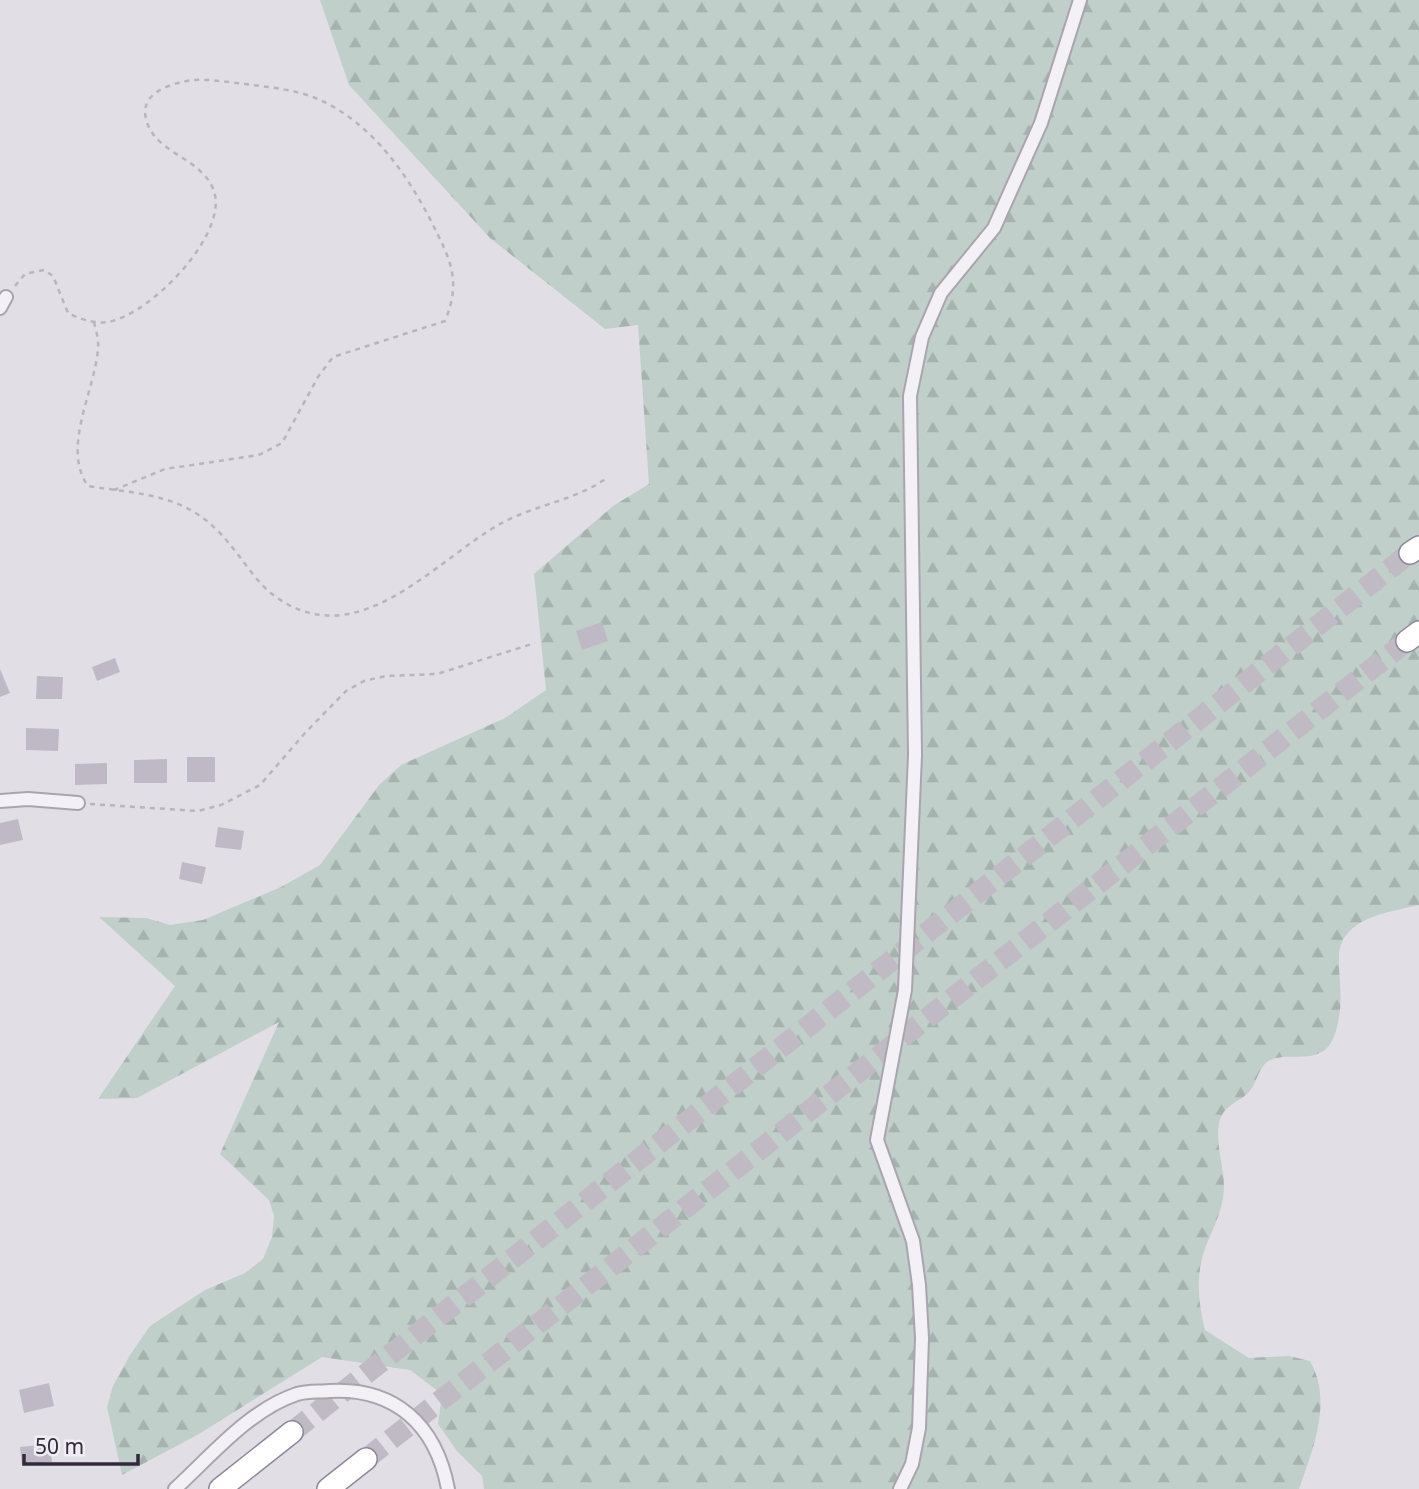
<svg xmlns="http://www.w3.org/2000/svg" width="1419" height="1489" viewBox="0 0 1419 1489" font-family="'Noto Sans',sans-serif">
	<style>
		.forest { fill: url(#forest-firs) }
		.building { fill: #bfb9c5 }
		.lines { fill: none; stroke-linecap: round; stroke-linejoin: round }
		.highway-tunnel { stroke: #bfbac4; stroke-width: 21; stroke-dasharray: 21 10; stroke-linecap: butt }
		.street-casing { stroke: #aaa4af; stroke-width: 16 }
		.highway-casing { stroke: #90879b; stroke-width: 24 }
		.path { stroke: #b9b5bd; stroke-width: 2.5; stroke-dasharray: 5 5; stroke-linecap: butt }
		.street { stroke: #f3f1f5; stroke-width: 12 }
		.highway { stroke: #fff; stroke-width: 21 }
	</style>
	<defs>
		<pattern id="forest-firs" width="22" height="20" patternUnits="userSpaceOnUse" patternTransform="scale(1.75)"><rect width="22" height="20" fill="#c0cfc9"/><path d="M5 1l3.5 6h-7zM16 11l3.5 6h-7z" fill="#a5b2ae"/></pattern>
	</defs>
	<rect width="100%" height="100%" fill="#e2dee6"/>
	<path class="forest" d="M320,0H1419V905C1390,912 1343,917 1339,954C1338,975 1343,995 1339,1017C1337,1027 1335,1039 1328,1047C1310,1066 1279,1048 1264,1065C1257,1073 1256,1085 1248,1093C1239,1102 1227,1104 1221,1117C1213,1136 1224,1166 1224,1186C1224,1208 1214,1226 1206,1246C1195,1275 1198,1301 1205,1330L1249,1358L1289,1356L1310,1361C1333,1401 1313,1449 1299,1489H484L482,1476L457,1451L438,1424L442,1394L410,1370L322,1357L199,1434L122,1475L107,1407L113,1386L130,1355L150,1326L205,1290L245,1273L263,1259L272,1237L274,1216L269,1200L220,1154L279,1022L137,1098L98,1099L175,986L99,917L146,918L170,925L203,920L281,887L320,865L379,785L401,765L505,718L546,690L534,574L613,506L649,484L638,325L605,329L490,238L349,85Z"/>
	<g class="building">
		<path d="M602,622L608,641L582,650L576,631Z"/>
		<path d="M115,658L120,672L97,681L92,667Z"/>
		<path d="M0,669L10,693L0,697Z"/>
		<path d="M37,676L63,677L62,699H36Z"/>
		<path d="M26,728L59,729L58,751L26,750Z"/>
		<rect x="187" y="757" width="28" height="25"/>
		<path d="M167,759V783H134V760Z"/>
		<path d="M107,763V784L75,785V764Z"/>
		<path d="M18,819L23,840L0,845V823Z"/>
		<path d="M218,827L244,831L241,850L215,847Z"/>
		<path d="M182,862L206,867L202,884L179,879Z"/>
		<path d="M49,1383L54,1406L24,1413L19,1390Z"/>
		<path d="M50,1444L52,1462L22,1465L20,1447Z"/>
	</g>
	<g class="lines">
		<g class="highway-tunnel">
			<path d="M292,1432L1410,553"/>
			<path d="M366,1459L1407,641"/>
		</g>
		<defs>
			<g id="street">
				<path d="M0,308L6,297"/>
				<path d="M0,801L28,799L78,803"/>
				<path d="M175,1489C211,1456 249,1410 297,1394C307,1391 319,1392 329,1391C395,1387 436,1425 448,1489"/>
				<path d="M900,1489L912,1464L919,1428L922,1338L919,1285L913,1241L877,1140L905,990L915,755L910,396L922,337L941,293L994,228L1041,123L1080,0"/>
			</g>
			<g id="highway">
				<path d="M1410,553L1419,547"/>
				<path d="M1407,641L1419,632"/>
				<path d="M220,1489L292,1432"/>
				<path d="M328,1489L366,1459"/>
			</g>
		</defs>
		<use href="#street" class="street-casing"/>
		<use href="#highway" class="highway-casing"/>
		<g class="path">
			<path d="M15,286L25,274L44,270L53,276L68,313C80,319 94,324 108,322C149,315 224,239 215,195C206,157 155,156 146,119C140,95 165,86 182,82C201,77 225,82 245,84C268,87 291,89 313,97C368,119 405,170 431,221C450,259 462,280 445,321L333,357L318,377L282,443L259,455L165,469L114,490"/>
			<path d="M94,322C96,331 99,340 98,349C95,391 61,448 88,486C144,495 187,493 227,541C242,558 257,584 276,597C358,655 433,562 500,524C534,505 574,501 607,478"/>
			<path d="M90,804L198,811L221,805L260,785L305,733L346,691L364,681L386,676L437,674L535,643"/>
		</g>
		<use href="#street" class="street"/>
		<use href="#highway" class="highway"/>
	</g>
	<path d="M24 1454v10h114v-10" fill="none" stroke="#32293b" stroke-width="3.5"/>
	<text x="35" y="1454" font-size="21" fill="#32293b" stroke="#f0eef4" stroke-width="5" paint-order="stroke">50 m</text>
</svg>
